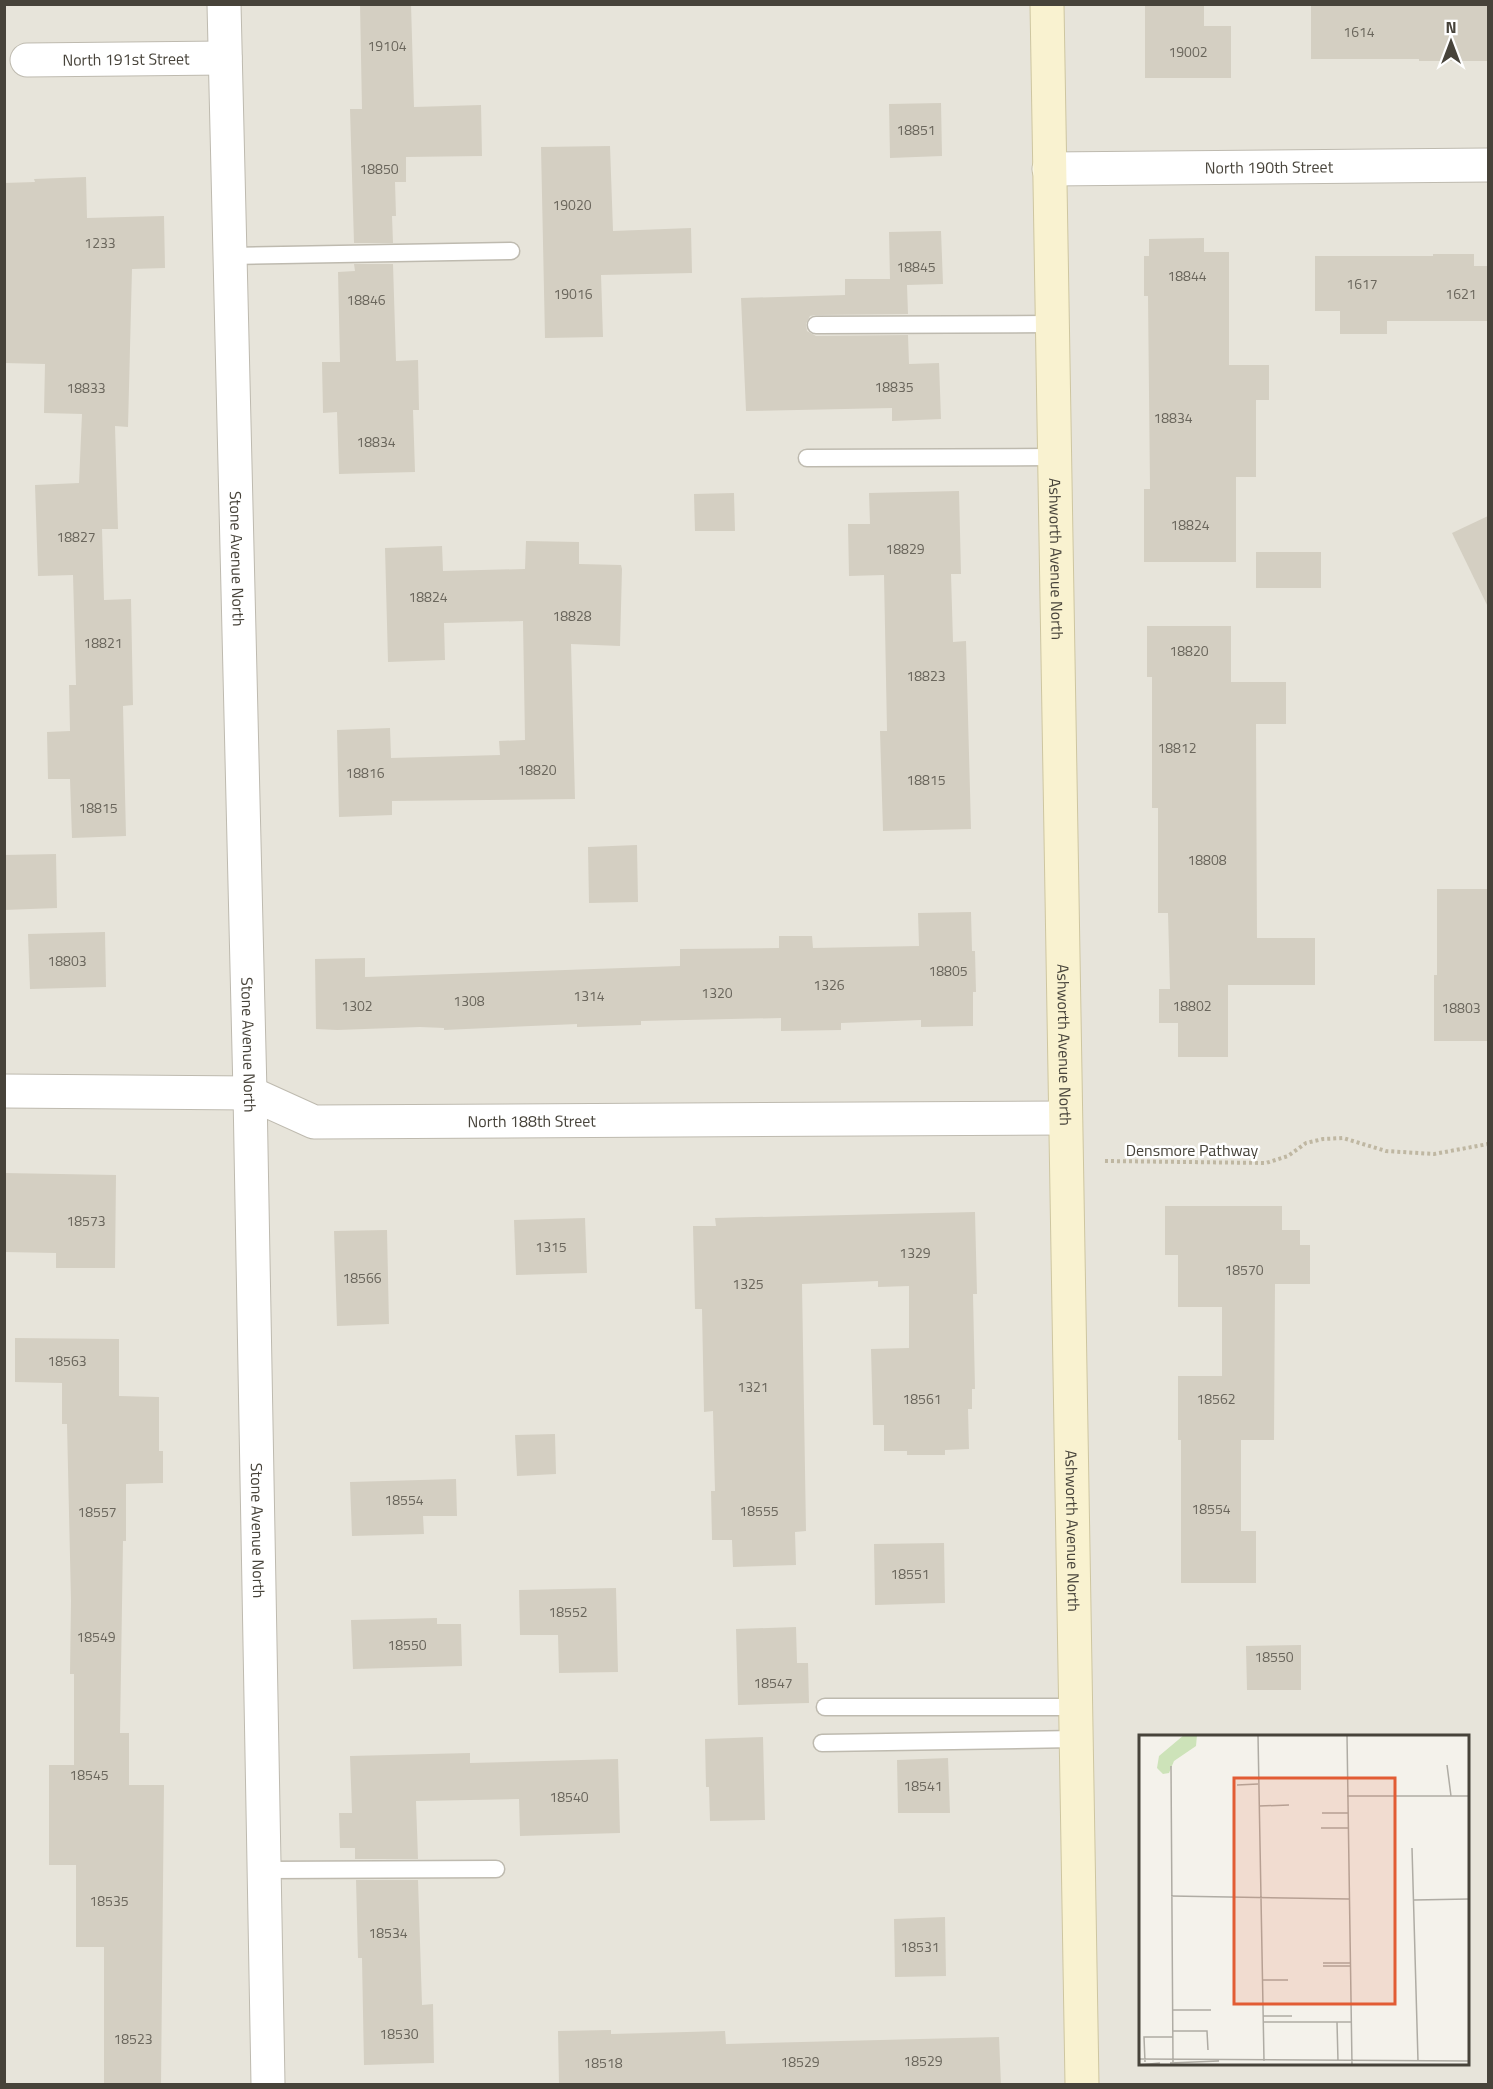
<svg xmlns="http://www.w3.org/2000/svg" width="1493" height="2089" viewBox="0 0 1493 2089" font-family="'Titillium Web',sans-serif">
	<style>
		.residential { fill: #e7e4da; fill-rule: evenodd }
		.building { fill: #d4cfc2 }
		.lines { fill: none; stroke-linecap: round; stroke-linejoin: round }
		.lane-casing { stroke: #bebaaf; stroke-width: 19 }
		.street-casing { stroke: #bebaaf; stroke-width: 35 }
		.secondary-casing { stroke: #cec6a0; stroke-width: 35 }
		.path { stroke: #bfb7a2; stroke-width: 4; stroke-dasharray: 3 3; stroke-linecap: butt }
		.lane { stroke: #fff; stroke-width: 16 }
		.street { stroke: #fff; stroke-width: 33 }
		.secondary { stroke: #f9f2d0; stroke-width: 33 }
		.labels { text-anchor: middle; stroke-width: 5; stroke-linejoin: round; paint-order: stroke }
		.number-label { font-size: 14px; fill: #6a665c }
		.street-label { font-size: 16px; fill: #47433a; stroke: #fff }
		.inset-road { fill: none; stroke: #afaca4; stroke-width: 1.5 }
		.view { fill: #e25c34; fill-opacity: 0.15; stroke: #e25c34; stroke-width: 3 }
		.inset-edge { fill: none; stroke: #47433a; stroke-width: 3 }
	</style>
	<rect width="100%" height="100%" fill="#f4f2eb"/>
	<path class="residential" d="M5,5H1488V2084H5ZM1140,1736H1468V2064H1140Z"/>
	<g class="building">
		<path d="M360,4H411L414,107L481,105L482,156L406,157V182H395L396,216H392L393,243H354L350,109H362Z"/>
		<path d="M1145,4H1204V26H1231V78H1145Z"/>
		<path d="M1311,4H1488V61H1419V59H1311Z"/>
		<path d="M941,103L942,156L890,158L889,104Z"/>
		<path d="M610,146L613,231L691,228L692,273L601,275L603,337L545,338L541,147Z"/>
		<path d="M86,177L87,218L164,216L165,268L132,269L128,427L115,426L118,529H102L104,600L131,599L133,705L123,706L126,836L72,838L70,779H48L47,732L70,731L69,685H76L73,575L38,576L35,485L79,483L82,414L44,413L45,364L4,363V183L35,182L34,179Z"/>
		<path d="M941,231L943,284L907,285L908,314L816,315L810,316L806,324L807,331L816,336L908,335L909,364L939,363L941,419L892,421V408L746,411L741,298L845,295V279H890L889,232Z"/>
		<path d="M1204,238V252H1229V365H1269V400H1256V477H1236V562H1144V489H1150L1148,296H1144V256H1149V239Z"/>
		<path d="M1433,254H1474V266H1488V321H1387V334H1340V311H1315V256H1433Z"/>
		<path d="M354,264H393L396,361L418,360L419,410H413L415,472L339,474L337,412L323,413L322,362H340L338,272L355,271Z"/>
		<path d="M959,491L961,574H951L953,642L966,641L971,829L883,831L880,731H887L884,575L849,576L848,524H870L869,493Z"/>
		<path d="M734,493L735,531H695L694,494Z"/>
		<path d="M1488,516V607L1452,533Z"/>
		<path d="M526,541L579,542V564L621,565L622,569L620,646L571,644L575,799L392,801V815L339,817L337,730L390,728L391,758L500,755L499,741L525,740L523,621L444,623L445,660L388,662L385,548L442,546L443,571L525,569Z"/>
		<rect x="1256" y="552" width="65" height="36"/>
		<path d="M1147,626H1231V682H1286V724H1256L1257,938H1315V985H1228V1057H1178V1023H1159V989H1170L1168,913H1158V808H1152V677H1147Z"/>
		<path d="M637,845L638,902L589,903L588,847Z"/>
		<path d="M56,854L57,908L4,910V855Z"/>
		<path d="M1437,889H1488V1041H1434V975H1437Z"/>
		<path d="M971,912L972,951H975L976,992H973V1026L921,1027V1020L841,1023V1030L781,1031V1018L641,1021V1025L577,1027V1024L444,1030V1028L420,1027L337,1030L316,1029L315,959L365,958V977L680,966V949L779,948V936H812L813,948L919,946L918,913Z"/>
		<path d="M105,932L106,987L30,989L28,934Z"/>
		<path d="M4,1173L116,1175L115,1268H56V1253L4,1252Z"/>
		<path d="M1165,1206H1282V1230H1300V1245H1310V1284H1275L1274,1440H1241V1531H1256V1583H1181V1440H1178V1376H1222V1307H1178V1255H1165Z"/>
		<path d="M975,1212L977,1294H973L975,1389H972V1409H968L969,1449L945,1450V1455H907V1451H884V1425H873L871,1349L909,1348V1286L878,1287V1281L802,1284L806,1531L795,1532L796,1565L733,1567L732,1540H712L711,1491H715L713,1411L704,1412L702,1309H695L693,1226H716L715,1218Z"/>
		<path d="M585,1218L587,1273L516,1275L514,1220Z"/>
		<path d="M387,1230L389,1324L337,1326L334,1231Z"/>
		<path d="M15,1338L119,1339V1396L159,1397V1451H163V1483L126,1484V1541H123L120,1733H129V1785H164L161,2085H104V1947H76V1865H49V1765H74V1674H70L71,1601L67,1424H62V1383L15,1382Z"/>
		<path d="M555,1434L556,1474L517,1476L515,1435Z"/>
		<path d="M456,1479L457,1516H423L424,1534L352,1536L350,1482Z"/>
		<path d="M944,1543L945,1603L875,1605L874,1544Z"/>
		<path d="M616,1588L618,1672L559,1673L558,1635H520L519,1590Z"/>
		<path d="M437,1618V1624H461L462,1666L353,1669L351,1620Z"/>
		<path d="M796,1627L797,1663H808L809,1703L738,1705L736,1629Z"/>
		<path d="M1301,1645V1690H1247L1246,1646Z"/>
		<path d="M763,1737L765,1820L710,1821L709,1787H706L705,1739Z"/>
		<path d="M470,1753V1763L618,1759L620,1833L520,1836L519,1799L416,1801L418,1859H355V1848H340L339,1813H352L350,1756Z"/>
		<path d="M948,1758L950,1813H898L897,1760Z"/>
		<path d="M356,1880H418L422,2005L433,2004L434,2063L364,2065L362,1958H358Z"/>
		<path d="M945,1917L946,1976L895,1977L894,1919Z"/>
		<path d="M611,2030V2034L725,2031L726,2044L999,2037L1001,2085H559L558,2031Z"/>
	</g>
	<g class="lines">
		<defs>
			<g id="lane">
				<path d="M230,256L511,251"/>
				<path d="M816,325L1052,324"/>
				<path d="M807,458L1054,457"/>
				<path d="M825,1707H1075"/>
				<path d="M822,1743L1076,1739"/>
				<path d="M264,1870L496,1869"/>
			</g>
			<g id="street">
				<path id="s1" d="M224,4L250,1093L268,2084"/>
				<path id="s2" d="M27,60L225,58"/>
				<path id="s3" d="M1049,169L1488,165"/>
				<path id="s4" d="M4,1091L250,1093L314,1122L1065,1118"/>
			</g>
			<g id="secondary">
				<path id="s5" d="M1047,4L1082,2084"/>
			</g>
		</defs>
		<use href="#lane" class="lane-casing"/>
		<use href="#street" class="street-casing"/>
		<use href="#secondary" class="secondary-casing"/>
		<path class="path" d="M1105,1161L1266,1163L1288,1156L1306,1143L1323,1139L1343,1138L1386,1151L1434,1154L1488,1144"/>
		<use href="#lane" class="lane"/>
		<use href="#street" class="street"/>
		<use href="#secondary" class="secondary"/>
	</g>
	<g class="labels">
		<g class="number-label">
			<text x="1359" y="37">1614</text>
			<text x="387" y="51">19104</text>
			<text x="1188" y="57">19002</text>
			<text x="916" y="135">18851</text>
			<text x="379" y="174">18850</text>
			<text x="572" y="210">19020</text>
			<text x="100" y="248">1233</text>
			<text x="916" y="272">18845</text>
			<text x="1187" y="281">18844</text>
			<text x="1362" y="289">1617</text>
			<text x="573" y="299">19016</text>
			<text x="1461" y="299">1621</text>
			<text x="366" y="305">18846</text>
			<text x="894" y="392">18835</text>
			<text x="86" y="393">18833</text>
			<text x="1173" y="423">18834</text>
			<text x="376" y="447">18834</text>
			<text x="1190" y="530">18824</text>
			<text x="76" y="542">18827</text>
			<text x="905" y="554">18829</text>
			<text x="428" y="602">18824</text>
			<text x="572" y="621">18828</text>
			<text x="103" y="648">18821</text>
			<text x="1189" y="656">18820</text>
			<text x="926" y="681">18823</text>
			<text x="1177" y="753">18812</text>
			<text x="537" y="775">18820</text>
			<text x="365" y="778">18816</text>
			<text x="926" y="785">18815</text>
			<text x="98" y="813">18815</text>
			<text x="1207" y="865">18808</text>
			<text x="67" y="966">18803</text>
			<text x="948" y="976">18805</text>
			<text x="829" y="990">1326</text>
			<text x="717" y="998">1320</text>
			<text x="589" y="1001">1314</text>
			<text x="469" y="1006">1308</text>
			<text x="357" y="1011">1302</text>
			<text x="1192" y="1011">18802</text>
			<text x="1461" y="1013">18803</text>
			<text x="86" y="1226">18573</text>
			<text x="551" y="1252">1315</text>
			<text x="915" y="1258">1329</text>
			<text x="1244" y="1275">18570</text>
			<text x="362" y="1283">18566</text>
			<text x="748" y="1289">1325</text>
			<text x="67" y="1366">18563</text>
			<text x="753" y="1392">1321</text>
			<text x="922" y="1404">18561</text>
			<text x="1216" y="1404">18562</text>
			<text x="404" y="1505">18554</text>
			<text x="1211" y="1514">18554</text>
			<text x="759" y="1516">18555</text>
			<text x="97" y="1517">18557</text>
			<text x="910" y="1579">18551</text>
			<text x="568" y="1617">18552</text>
			<text x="96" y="1642">18549</text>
			<text x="407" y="1650">18550</text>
			<text x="1274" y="1662">18550</text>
			<text x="773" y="1688">18547</text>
			<text x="89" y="1780">18545</text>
			<text x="923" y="1791">18541</text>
			<text x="569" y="1802">18540</text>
			<text x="109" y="1906">18535</text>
			<text x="388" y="1938">18534</text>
			<text x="920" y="1952">18531</text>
			<text x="399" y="2039">18530</text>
			<text x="133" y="2044">18523</text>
			<text x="923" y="2066">18529</text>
			<text x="800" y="2067">18529</text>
			<text x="603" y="2068">18518</text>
		</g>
		<g class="street-label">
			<text dy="6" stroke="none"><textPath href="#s2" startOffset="99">North 191st Street</textPath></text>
			<text dy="6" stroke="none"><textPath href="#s3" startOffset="220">North 190th Street</textPath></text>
			<text dy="6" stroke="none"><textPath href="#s1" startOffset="555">Stone Avenue North</textPath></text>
			<text dy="6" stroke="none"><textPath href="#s5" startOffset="555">Ashworth Avenue North</textPath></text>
			<text dy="6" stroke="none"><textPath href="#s1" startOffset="1041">Stone Avenue North</textPath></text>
			<text dy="6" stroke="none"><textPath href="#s5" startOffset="1041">Ashworth Avenue North</textPath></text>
			<text dy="6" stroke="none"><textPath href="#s4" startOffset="534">North 188th Street</textPath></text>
			<text x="1192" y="1156">Densmore Pathway</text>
			<text dy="6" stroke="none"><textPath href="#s1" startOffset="1527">Stone Avenue North</textPath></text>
			<text dy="6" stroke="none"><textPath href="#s5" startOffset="1527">Ashworth Avenue North</textPath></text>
		</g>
	</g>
	<g transform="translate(1139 1735)">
		<rect width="330" height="330" fill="#f4f2eb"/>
		<path d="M45,0H58L57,11L35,26L30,38L24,39L18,33L20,21Z" fill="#cde3b9"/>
		<path class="inset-road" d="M119,0L125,326M208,0L213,330M308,30L312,61M32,31L34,327M98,50L119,49M208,61H330M120,71L150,70M183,78H209M182,93H209M273,113L279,326M32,161L210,164M275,165L330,164M184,228H211M184,231H211M124,245H149M34,275H72M124,281H153M124,287H212M198,287L199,326M34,296H68L69,315M0,324L330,326M6,327L5,302H34M31,328L80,326M0,330L21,328"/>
		<path class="view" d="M95,43H256V269H95Z"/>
		<rect width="330" height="330" class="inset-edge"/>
	</g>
	<rect width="1493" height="2089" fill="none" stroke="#47433a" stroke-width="12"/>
	<g transform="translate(1451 42)" stroke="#ffffff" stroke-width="4.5" paint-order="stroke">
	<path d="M0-4.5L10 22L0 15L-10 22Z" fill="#47433a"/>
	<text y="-9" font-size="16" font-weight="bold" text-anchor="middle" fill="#47433a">N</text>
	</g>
</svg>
